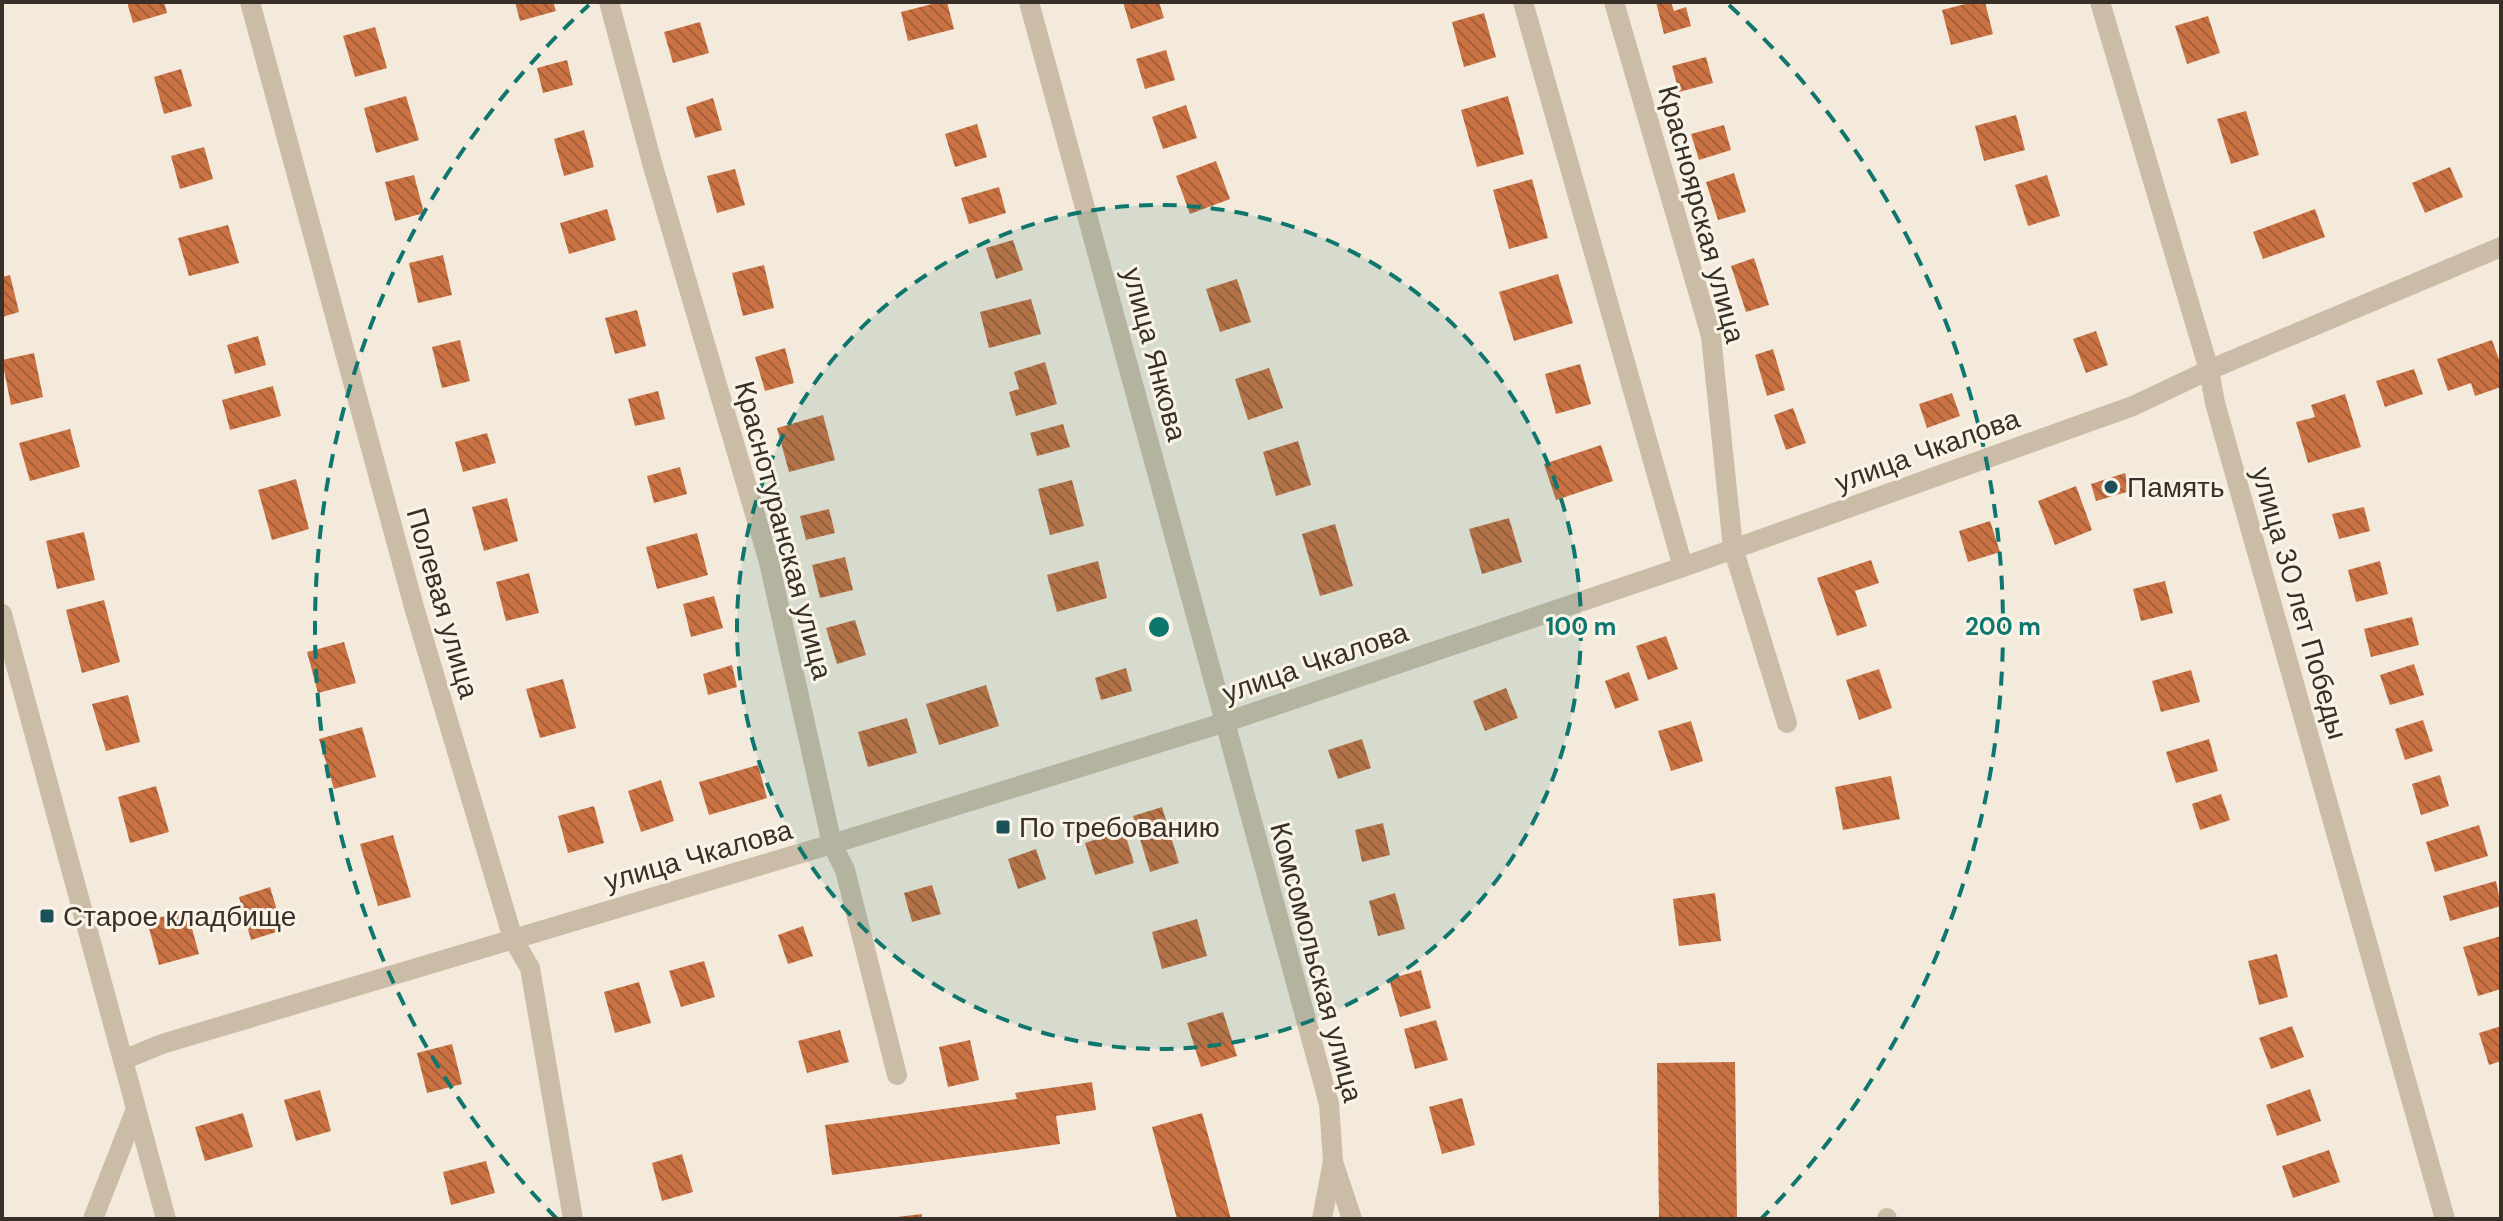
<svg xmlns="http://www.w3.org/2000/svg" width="2503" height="1221" viewBox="0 0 2503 1221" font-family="'DM Sans',sans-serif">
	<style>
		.building { fill: url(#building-back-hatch) }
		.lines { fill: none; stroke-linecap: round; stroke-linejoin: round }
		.minor { stroke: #cbbca7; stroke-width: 20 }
		.ring { fill: none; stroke: #0f766e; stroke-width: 4; stroke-dasharray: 14 10 }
		.poi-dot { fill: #1c505b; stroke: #faf4e8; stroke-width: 3 }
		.labels { text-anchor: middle; stroke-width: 6; stroke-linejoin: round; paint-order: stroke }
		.street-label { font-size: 28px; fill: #382f28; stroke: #faf4e8 }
		.poi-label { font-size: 28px; fill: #382f28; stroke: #faf4e8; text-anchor: start }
		.centre { fill: #0f766e; stroke: #faf4e8; stroke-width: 4 }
		.ring-label { font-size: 24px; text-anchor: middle; font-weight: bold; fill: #0f766e; stroke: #faf4e8; stroke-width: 6; stroke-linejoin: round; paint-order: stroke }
	</style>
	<defs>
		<pattern id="building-back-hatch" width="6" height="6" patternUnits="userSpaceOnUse" patternTransform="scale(2)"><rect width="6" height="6" fill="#ca7243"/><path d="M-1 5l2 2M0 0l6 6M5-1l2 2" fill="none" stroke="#a55e38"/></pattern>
	</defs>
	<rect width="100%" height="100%" fill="#f3eadc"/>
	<g class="building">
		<path d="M127,2H164L167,13L133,23Z"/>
		<path d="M515,2H553L556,11L520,21Z"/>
		<path d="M940,2H947L954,29L908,41L901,12Z"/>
		<path d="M1123,2H1159L1164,18L1131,29Z"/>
		<path d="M1656,2H1671L1674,11L1686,7L1691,26L1664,34Z"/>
		<path d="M1973,2H1985L1993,34L1951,45L1942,10Z"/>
		<path d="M1484,13L1496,57L1464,67L1452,22Z"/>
		<path d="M2208,16L2220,53L2187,64L2175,26Z"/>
		<path d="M700,22L709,53L673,63L664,32Z"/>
		<path d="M375,27L387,68L355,77L343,36Z"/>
		<path d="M1166,50L1175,80L1145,89L1136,59Z"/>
		<path d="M1706,57L1713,83L1679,92L1672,66Z"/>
		<path d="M567,60L573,85L543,93L537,68Z"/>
		<path d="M181,69L192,106L164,114L154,77Z"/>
		<path d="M406,96L419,140L376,153L364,108Z"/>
		<path d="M1508,96L1524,154L1477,167L1461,110Z"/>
		<path d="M713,98L722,130L695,138L686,107Z"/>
		<path d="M1186,105L1197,138L1163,149L1152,117Z"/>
		<path d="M2246,111L2259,155L2231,164L2217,119Z"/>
		<path d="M2016,115L2025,150L1984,161L1975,126Z"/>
		<path d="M977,124L987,157L955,167L945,134Z"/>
		<path d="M1724,125L1731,150L1699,160L1691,134Z"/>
		<path d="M584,130L594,167L564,176L554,139Z"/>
		<path d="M204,147L213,179L180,189L171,156Z"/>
		<path d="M1216,161L1230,199L1190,214L1176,176Z"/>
		<path d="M2450,167L2463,197L2425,213L2412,183Z"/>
		<path d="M735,169L745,205L717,213L707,176Z"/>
		<path d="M1734,173L1746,212L1718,220L1706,182Z"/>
		<path d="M414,175L424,213L395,221L385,182Z"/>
		<path d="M2047,175L2060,216L2028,226L2015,185Z"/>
		<path d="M1532,179L1548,238L1509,249L1493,190Z"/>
		<path d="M999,187L1006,213L969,224L961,198Z"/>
		<path d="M607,209L616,240L569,254L560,223Z"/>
		<path d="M2315,209L2325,237L2263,259L2253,232Z"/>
		<path d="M228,225L239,263L189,276L178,238Z"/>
		<path d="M1013,240L1023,270L996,279L986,248Z"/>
		<path d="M443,255L452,295L418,303L409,263Z"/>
		<path d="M1754,258L1769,305L1746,312L1731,266Z"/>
		<path d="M764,265L774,308L743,316L732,273Z"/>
		<path d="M1558,274L1573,323L1514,341L1499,292Z"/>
		<path d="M10,275L19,312L2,317V277Z"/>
		<path d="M1237,279L1251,322L1220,332L1206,289Z"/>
		<path d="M1031,299L1041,334L989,348L980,312Z"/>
		<path d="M637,310L646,346L615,354L605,318Z"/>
		<path d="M2096,331L2108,365L2086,373L2073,339Z"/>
		<path d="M258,336L266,365L235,374L227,345Z"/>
		<path d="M460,340L470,381L442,388L432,347Z"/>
		<path d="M2492,340L2501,365V387L2475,396L2471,383L2448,391L2437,359Z"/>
		<path d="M785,348L794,383L765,391L755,357Z"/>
		<path d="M1773,349L1785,390L1767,396L1755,355Z"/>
		<path d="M34,353L43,397L11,405L2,360Z"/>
		<path d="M1045,362L1057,404L1016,416L1009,392L1019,389L1014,372Z"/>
		<path d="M1580,364L1591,404L1556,414L1545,374Z"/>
		<path d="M1269,368L1283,408L1248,420L1235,379Z"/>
		<path d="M2414,369L2423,394L2385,407L2376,381Z"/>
		<path d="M273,386L281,416L230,430L222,400Z"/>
		<path d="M658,391L665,419L635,426L628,399Z"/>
		<path d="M1952,393L1960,416L1927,428L1919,404Z"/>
		<path d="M2345,394L2361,447L2308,463L2296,422L2315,417L2311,405Z"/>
		<path d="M1793,408L1806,443L1786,450L1774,415Z"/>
		<path d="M823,415L835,460L789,472L777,428Z"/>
		<path d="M1063,424L1070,447L1037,456L1030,433Z"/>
		<path d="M70,429L80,467L30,481L19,443Z"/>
		<path d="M487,433L496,463L463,472L455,442Z"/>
		<path d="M1298,441L1311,485L1276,496L1263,452Z"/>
		<path d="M1601,445L1613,481L1556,500L1544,464Z"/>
		<path d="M680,467L687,494L654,503L647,476Z"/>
		<path d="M2125,473L2130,491L2096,501L2091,484Z"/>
		<path d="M296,479L309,529L272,540L258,490Z"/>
		<path d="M1072,480L1084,526L1050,535L1038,489Z"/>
		<path d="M2076,486L2092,530L2055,545L2038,501Z"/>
		<path d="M507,498L518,541L484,551L472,507Z"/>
		<path d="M2364,507L2370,531L2339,539L2332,514Z"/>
		<path d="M829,509L835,533L806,540L800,516Z"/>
		<path d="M1509,518L1522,562L1482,574L1469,529Z"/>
		<path d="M1990,521L2000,552L1968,562L1959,531Z"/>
		<path d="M1335,524L1353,586L1320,596L1302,534Z"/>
		<path d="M84,532L95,580L57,589L46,541Z"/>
		<path d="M697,533L708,575L657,589L646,547Z"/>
		<path d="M845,557L853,590L820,598L812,565Z"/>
		<path d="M1871,560L1879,583L1855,591L1867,626L1837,636L1817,578Z"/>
		<path d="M1098,561L1107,598L1057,612L1047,575Z"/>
		<path d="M2380,561L2388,594L2356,602L2348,570Z"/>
		<path d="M529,573L539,613L506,621L496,582Z"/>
		<path d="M2165,581L2173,613L2141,621L2133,589Z"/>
		<path d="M714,596L723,628L691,637L683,604Z"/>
		<path d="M104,600L120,662L82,673L66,610Z"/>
		<path d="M2412,617L2419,645L2371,657L2364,629Z"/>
		<path d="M855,620L866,655L837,664L826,628Z"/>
		<path d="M1666,636L1678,669L1648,680L1636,646Z"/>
		<path d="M344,642L356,683L318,693L307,652Z"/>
		<path d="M2414,664L2424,695L2390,705L2380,675Z"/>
		<path d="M732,665L737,687L708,695L703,674Z"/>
		<path d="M1126,668L1132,691L1101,700L1095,678Z"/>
		<path d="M1879,669L1892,708L1859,720L1846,680Z"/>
		<path d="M2191,670L2200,702L2161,712L2152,681Z"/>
		<path d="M1629,672L1639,700L1615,709L1605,681Z"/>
		<path d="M563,679L576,728L540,738L526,689Z"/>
		<path d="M986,685L999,726L939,745L926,704Z"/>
		<path d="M1506,688L1518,718L1485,731L1473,701Z"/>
		<path d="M128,695L140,742L106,751L92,704Z"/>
		<path d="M907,718L917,753L868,767L858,732Z"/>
		<path d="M2423,720L2433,751L2405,760L2395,729Z"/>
		<path d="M1691,721L1703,761L1671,771L1658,731Z"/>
		<path d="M362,727L376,777L334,789L319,739Z"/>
		<path d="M1362,739L1371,768L1338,779L1328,750Z"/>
		<path d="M2209,739L2218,771L2176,783L2166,752Z"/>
		<path d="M758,765L767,798L709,815L699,782Z"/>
		<path d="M2440,775L2449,806L2421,815L2412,784Z"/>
		<path d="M1891,776L1900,819L1843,830L1835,787Z"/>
		<path d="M661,780L674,821L641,832L628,791Z"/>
		<path d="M156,786L169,832L130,843L118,797Z"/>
		<path d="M2221,794L2230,820L2200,830L2192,804Z"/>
		<path d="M594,806L604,843L568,853L558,816Z"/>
		<path d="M1162,807L1179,863L1150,872L1133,816Z"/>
		<path d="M1383,823L1390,855L1362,862L1355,830Z"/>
		<path d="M2479,825L2488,856L2435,872L2426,842Z"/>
		<path d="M1124,830L1134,863L1095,875L1085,843Z"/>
		<path d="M393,835L411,897L378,906L360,844Z"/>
		<path d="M1036,849L1046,879L1018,889L1008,859Z"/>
		<path d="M2496,881L2501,906L2450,921L2443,896Z"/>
		<path d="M932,885L941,914L912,922L904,893Z"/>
		<path d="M270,887L283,930L251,940L239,897Z"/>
		<path d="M1395,893L1405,929L1378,936L1369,901Z"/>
		<path d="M1715,893L1721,941L1679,946L1673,899Z"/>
		<path d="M187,910L199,954L159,965L147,921Z"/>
		<path d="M1197,919L1207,956L1162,969L1152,932Z"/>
		<path d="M803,926L813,956L788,964L778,935Z"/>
		<path d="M2501,936V989L2478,996L2463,947Z"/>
		<path d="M2277,954L2288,997L2259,1005L2248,961Z"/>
		<path d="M704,961L715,997L681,1007L669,971Z"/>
		<path d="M1421,970L1431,1008L1400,1017L1389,979Z"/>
		<path d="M639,982L651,1023L615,1033L604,992Z"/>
		<path d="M1223,1012L1237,1056L1201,1067L1187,1023Z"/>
		<path d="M1436,1020L1448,1060L1415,1069L1404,1029Z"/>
		<path d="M2292,1026L2304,1057L2271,1069L2259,1038Z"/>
		<path d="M2501,1026V1061L2489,1065L2479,1033Z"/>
		<path d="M840,1030L849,1062L807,1073L798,1041Z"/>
		<path d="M970,1040L979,1080L948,1087L939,1047Z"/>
		<path d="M452,1044L462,1084L427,1093L417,1053Z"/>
		<path d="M1735,1062L1737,1219H1659L1657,1063Z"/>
		<path d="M1092,1082L1096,1110L1056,1116L1060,1144L832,1175L825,1125L1017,1099L1015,1093Z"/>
		<path d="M2310,1089L2321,1121L2277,1136L2266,1105Z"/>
		<path d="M320,1090L331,1131L296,1141L284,1100Z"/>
		<path d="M1462,1098L1475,1145L1442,1154L1429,1107Z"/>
		<path d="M243,1113L253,1147L205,1161L195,1127Z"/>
		<path d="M1202,1113L1231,1219H1177L1152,1127Z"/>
		<path d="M2329,1150L2340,1182L2293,1198L2282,1166Z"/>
		<path d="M682,1154L693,1192L662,1201L652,1163Z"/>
		<path d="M486,1161L495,1193L451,1205L443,1172Z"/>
		<path d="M922,1214V1219H897V1217Z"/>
	</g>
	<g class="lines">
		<g class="minor">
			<path d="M250,2L414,607L513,939L530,968L573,1219"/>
			<path d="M609,2L652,163L769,562L832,844L845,870L897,1075"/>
			<path d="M1029,2L1329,1104L1333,1161L1322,1219"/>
			<path d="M1523,2L1683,567"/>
			<path d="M1614,2L1711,336L1733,548L1787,723"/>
			<path d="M2100,2L2209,370L2215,403L2445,1219"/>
			<path d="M2,614L166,1219"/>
			<path d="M123,1060L162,1044L832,844L1226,722L1683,567L2133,406L2209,370L2501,247"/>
			<path d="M1333,1162L1352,1219"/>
			<path d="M93,1219L136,1109"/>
			<path d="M1887,1219V1218"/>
		</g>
	</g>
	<circle cx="1159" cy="627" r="422" fill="#0f766e" fill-opacity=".12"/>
	<g class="ring">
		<circle cx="1159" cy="627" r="422"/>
		<path d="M557 1219A844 844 0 0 1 589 5M1729 5A844 844 0 0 1 1761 1219"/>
	</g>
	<g class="poi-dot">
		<circle cx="2111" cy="487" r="8"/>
		<rect x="995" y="819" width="16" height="16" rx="4"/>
		<rect x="39" y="908" width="16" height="16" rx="4"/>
	</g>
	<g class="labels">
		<g class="street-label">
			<text transform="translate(1702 214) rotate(75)" y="10">Красноярская улица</text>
			<text transform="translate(1155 354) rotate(75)" y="10">улица Янкова</text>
			<text transform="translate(1927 450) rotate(-20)" y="10">улица Чкалова</text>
			<text transform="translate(784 530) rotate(75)" y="10">Краснотуранская улица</text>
			<text transform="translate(443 603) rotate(74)" y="10">Полевая улица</text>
			<text transform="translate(2300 603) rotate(74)" y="10">улица 30 лет Победы</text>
			<text transform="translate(1315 662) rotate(-19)" y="10">улица Чкалова</text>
			<text transform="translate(698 855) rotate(-16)" y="10">улица Чкалова</text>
			<text transform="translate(1317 962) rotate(75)" y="10">Комсомольская улица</text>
		</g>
		<g class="poi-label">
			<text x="2127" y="497">Память</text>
			<text x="1019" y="837">По требованию</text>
			<text x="63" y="926">Старое кладбище</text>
		</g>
	</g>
	<circle cx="1159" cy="627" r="12" class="centre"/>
	<g class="ring-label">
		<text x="1581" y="635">100 m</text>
		<text x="2003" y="635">200 m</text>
	</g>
	<rect width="2503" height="1221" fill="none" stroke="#382f28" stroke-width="8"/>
</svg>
